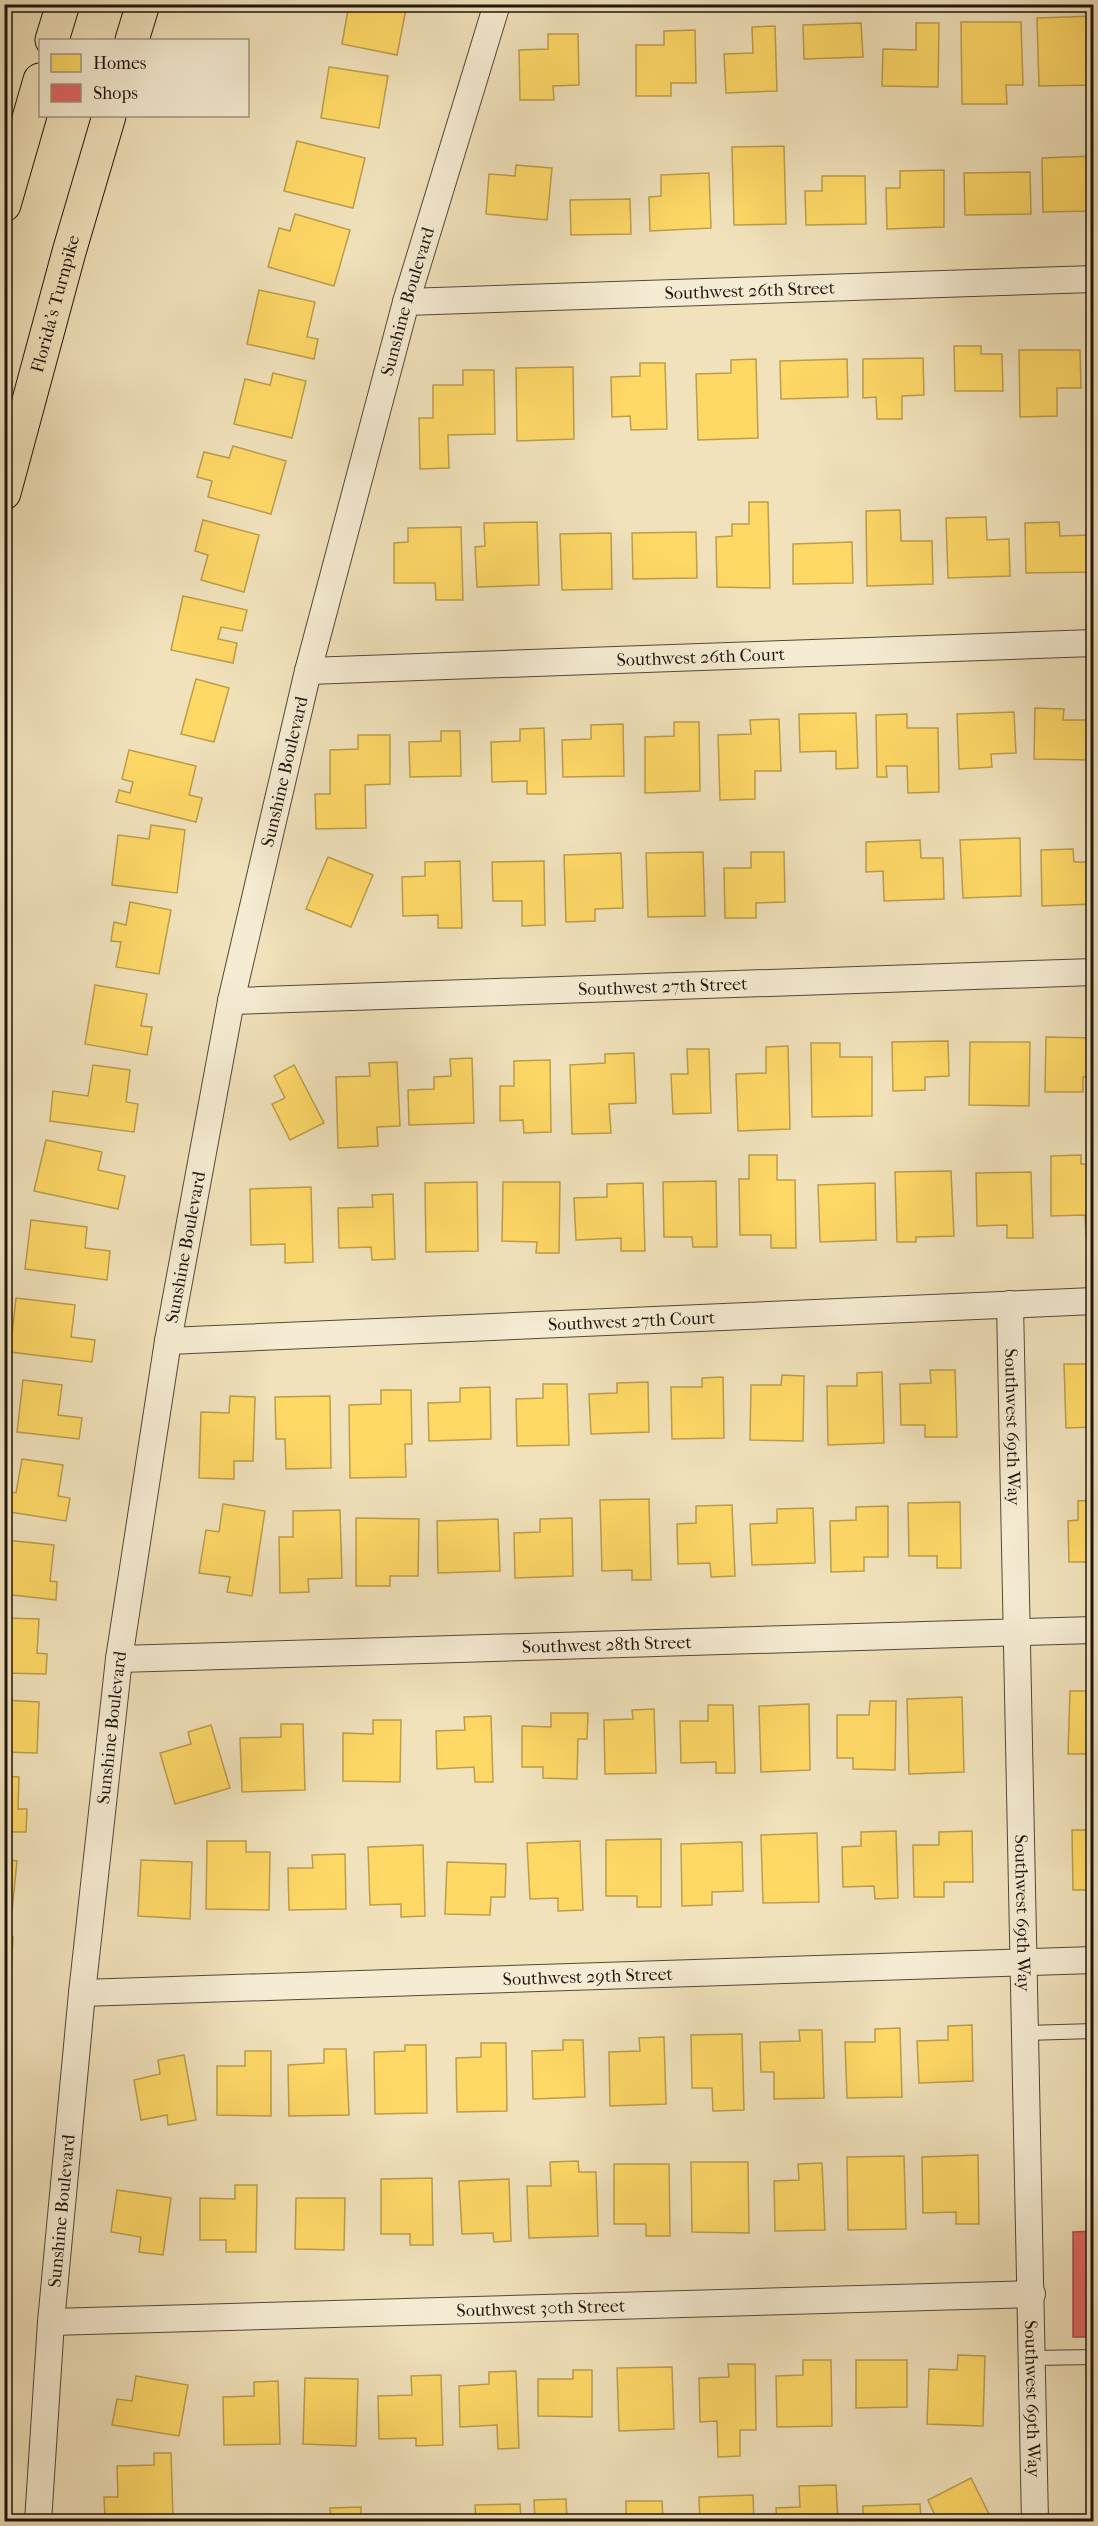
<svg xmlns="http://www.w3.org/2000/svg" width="1098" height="2526" viewBox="0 0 1098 2526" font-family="'IM FELL French Canon',serif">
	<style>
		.homes { fill: #ffd966; stroke: #bc9e4b; stroke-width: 1.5 }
		.shops { fill: #e06666; stroke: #a64e4b; stroke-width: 1.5 }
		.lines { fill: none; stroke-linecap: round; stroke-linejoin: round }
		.service-casing { stroke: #534838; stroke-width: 16 }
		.minor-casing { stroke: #534838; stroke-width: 28 }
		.motorway-casing { stroke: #1e150d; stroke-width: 35 }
		.service { stroke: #f6ecd3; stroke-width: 14 }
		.minor { stroke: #f6ecd3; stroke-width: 26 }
		.motorway { stroke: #f1e2bb; stroke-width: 33 }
		.labels { text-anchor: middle; stroke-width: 6; stroke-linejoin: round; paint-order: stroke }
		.street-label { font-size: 18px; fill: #1e150d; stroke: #f6ecd3 }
	</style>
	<rect width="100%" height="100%" fill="#f1e2bb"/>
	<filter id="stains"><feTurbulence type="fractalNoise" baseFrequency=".00333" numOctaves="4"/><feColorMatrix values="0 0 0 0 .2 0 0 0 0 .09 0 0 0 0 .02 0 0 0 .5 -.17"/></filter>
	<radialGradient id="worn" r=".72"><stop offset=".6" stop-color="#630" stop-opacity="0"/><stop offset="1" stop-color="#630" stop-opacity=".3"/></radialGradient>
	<g class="homes">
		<path d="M349,4H407L397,55L342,44Z"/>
		<path d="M1094,16V85L1039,86L1037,18Z"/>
		<path d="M961,22H1021L1023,85H1006L1007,104H962Z"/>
		<path d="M861,23L863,57L804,59L803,25Z"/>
		<path d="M916,23H939L938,87L882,86L883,49L916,50Z"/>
		<path d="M775,26L777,91L726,93L724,54L753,53L752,27Z"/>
		<path d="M695,30L696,83H671V96H636V45H664V31Z"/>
		<path d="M548,34H578L579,85L553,86L554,100H520L519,50L548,49Z"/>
		<path d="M329,67L388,76L379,128L321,118Z"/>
		<path d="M297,141L365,158L353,208L284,191Z"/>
		<path d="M784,146L786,224L734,225L732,147Z"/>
		<path d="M1094,156V211L1043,212L1042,158Z"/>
		<path d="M516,165L552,168L547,220L486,214L489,174L515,176Z"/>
		<path d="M944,170V227L887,229L886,188H900V171Z"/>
		<path d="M1030,172L1031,214L965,215L964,173Z"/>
		<path d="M709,173L711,228L650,231L649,197L661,196V175Z"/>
		<path d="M822,176H865L866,224L806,225L805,191H822Z"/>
		<path d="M630,199L631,234L571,235L570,200Z"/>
		<path d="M295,214L350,230L334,286L268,267L279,228L290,231Z"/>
		<path d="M259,290L315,302L307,337L318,339L314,359L247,344Z"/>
		<path d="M954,346H981V354H1002L1003,391H955Z"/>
		<path d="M1019,350H1080L1081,388H1057V416L1020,417Z"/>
		<path d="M923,358L924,395L902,396V419H877L876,397L863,398V359Z"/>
		<path d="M756,359L758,438L698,440L696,374L731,373V360Z"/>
		<path d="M847,359L848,397L781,399L780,361Z"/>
		<path d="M640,363H665L667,429L631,430L630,416L612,417L611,377L640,376Z"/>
		<path d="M573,367L574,439L517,441L516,368Z"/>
		<path d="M463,370H494L495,434L448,435L449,468L420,469L419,418H433V385H463Z"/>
		<path d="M273,373L306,381L292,438L234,424L245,379L270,385Z"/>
		<path d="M233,446L286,461L271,514L208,497L212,481L197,477L204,452L229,458Z"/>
		<path d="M749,502H768L770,588L717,587L716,537L732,536V524H749Z"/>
		<path d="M900,510L901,541H932L933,584L867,586L866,511Z"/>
		<path d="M986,517L987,540L1009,539L1010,576L948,578L946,518Z"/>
		<path d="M203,520L259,535L244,592L201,580L208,555L195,551Z"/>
		<path d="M537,522L539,585L477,587L475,547L485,546L484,523Z"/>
		<path d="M1059,522L1060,536L1091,535L1092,572L1026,573L1025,523Z"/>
		<path d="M461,527L463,600H436L435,583H394V543L408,542V528Z"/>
		<path d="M696,532L697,578L633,579L632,533Z"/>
		<path d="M611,533L612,589L562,590L560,534Z"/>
		<path d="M852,542L853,583L793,584V544Z"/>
		<path d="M183,596L247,610L242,631L221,627L218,639L237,643L233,663L171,650Z"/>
		<path d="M196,679L229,688L214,742L181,734Z"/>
		<path d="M1035,708L1064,709L1063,720H1094V760L1034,759Z"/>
		<path d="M1014,712L1016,753L991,754L992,767L959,769L957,714Z"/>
		<path d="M856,713L858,768L836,769V751L800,752L799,714Z"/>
		<path d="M907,714V728H938L939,792L908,793L907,766H886L887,777H877L876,715Z"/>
		<path d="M779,719L781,771H755V799L720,800L718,735L751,734L750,720Z"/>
		<path d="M674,722H699L700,791L645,793V737L674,736Z"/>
		<path d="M623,724L624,776L563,777L562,740L591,739V725Z"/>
		<path d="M544,728L546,794H527V781L492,782L491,742L520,741V729Z"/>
		<path d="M441,731H460L461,776L410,777L409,742L441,741Z"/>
		<path d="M358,735H390V784L365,785L366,828L316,829L315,794H330V750L358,749Z"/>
		<path d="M129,750L196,766L189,795L202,798L196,822L116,802L119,790L130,793L133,782L122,779Z"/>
		<path d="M151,825L185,830L177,893L112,885L118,835L149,839Z"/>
		<path d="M1020,838L1021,896L963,898L960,840Z"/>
		<path d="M920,840L921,858H943L944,899L884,901L883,871L866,872V842Z"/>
		<path d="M1073,849L1074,862H1094V904L1042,906L1041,850Z"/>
		<path d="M703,852L705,916L648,917L646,853Z"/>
		<path d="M751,852H784L785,902L756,903V918H725L724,868H751Z"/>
		<path d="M621,853L623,908L595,909V921L566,922L564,855Z"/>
		<path d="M328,857L373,875L351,927L306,909Z"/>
		<path d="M460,861L462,928H438V915L403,916L402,877L425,876V862Z"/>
		<path d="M544,861L545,925L522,926V901H493L492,862Z"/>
		<path d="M130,902L171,910L159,974L116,967L121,942L111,941L114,922L126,925Z"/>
		<path d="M95,985L147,994L141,1026L152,1027L147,1055L85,1044Z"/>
		<path d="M1046,1037L1094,1038V1077H1083V1092H1045Z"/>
		<path d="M948,1041L949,1076L925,1077V1090L893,1091L892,1042Z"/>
		<path d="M970,1042H1030L1029,1106L969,1105Z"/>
		<path d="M811,1043H840V1057H872V1116L812,1117Z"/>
		<path d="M788,1046L790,1129L738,1131L736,1074L766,1073V1047Z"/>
		<path d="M687,1049H709L711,1113L673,1114L671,1074H688Z"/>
		<path d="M634,1053L636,1103L609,1104L611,1133L572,1134L570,1065L605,1063V1054Z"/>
		<path d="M472,1058L474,1123L409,1125L408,1090L434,1089V1077L451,1076L450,1059Z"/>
		<path d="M550,1060L551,1132L524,1133L523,1120L500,1121V1086H514V1061Z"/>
		<path d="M397,1062L400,1126L377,1127L378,1146L338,1148L336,1077L370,1076L369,1063Z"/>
		<path d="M93,1065L130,1070L126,1102L138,1104L134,1132L50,1121L53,1091L88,1096Z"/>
		<path d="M294,1065L324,1123L290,1140L272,1104L285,1098L274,1076Z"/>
		<path d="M46,1140L102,1152L98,1170L125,1176L118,1209L34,1191Z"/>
		<path d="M749,1155H777V1180H795L796,1248H771V1235H740L739,1179H749Z"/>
		<path d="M1081,1155V1164H1094V1234H1086L1085,1215L1051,1216V1156Z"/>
		<path d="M951,1171L954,1236L916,1237V1242H897L895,1172Z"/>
		<path d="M1031,1172L1033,1238H1007V1225L977,1226L976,1173Z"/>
		<path d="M716,1181L717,1247H693L692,1237H664L663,1182Z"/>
		<path d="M477,1182L478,1251L426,1252L425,1183Z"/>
		<path d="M503,1182H560L559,1253H536L537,1242L502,1241Z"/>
		<path d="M643,1183L645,1251H621V1238L576,1240L574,1198L607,1197V1184Z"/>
		<path d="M875,1183L876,1240L820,1242L818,1185Z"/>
		<path d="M311,1187L313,1262L285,1263V1244L251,1245L250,1189Z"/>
		<path d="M393,1194L395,1259L372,1260L371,1247L339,1248L338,1208L373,1207L372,1195Z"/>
		<path d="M31,1220L87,1227L85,1248L110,1251L107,1280L25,1269Z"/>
		<path d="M16,1298L75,1305L71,1337L95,1340L92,1362L10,1352Z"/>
		<path d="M1064,1364H1094V1427L1066,1428Z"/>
		<path d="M930,1370H955L957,1437H925V1425H901L900,1384L931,1383Z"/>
		<path d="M882,1372L884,1443L828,1445L827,1386H857V1373Z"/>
		<path d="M782,1375L804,1376L803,1441L750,1440L751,1385H781Z"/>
		<path d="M723,1377L724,1438L672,1439L671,1387H702V1378Z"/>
		<path d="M23,1380L62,1385L58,1415L82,1418L79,1439L17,1432Z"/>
		<path d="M648,1382L649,1432L591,1434L589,1394L617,1393V1383Z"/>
		<path d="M543,1384H567L569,1445L517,1446L516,1399L543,1398Z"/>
		<path d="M490,1387L491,1439L429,1441L428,1403L460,1402V1388Z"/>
		<path d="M381,1390H411L412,1444H405L406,1477L350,1478L349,1405L381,1404Z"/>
		<path d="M230,1396L255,1397L253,1461H234V1479L199,1478L201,1412L229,1413Z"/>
		<path d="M330,1396L331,1468L286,1469L285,1439H276L275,1397Z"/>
		<path d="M22,1459L63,1465L58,1496L70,1498L66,1521L4,1511L5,1491L16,1493Z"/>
		<path d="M649,1499L651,1580H632V1570L602,1571L600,1500Z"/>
		<path d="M1094,1500V1562H1069L1068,1521L1078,1520V1501Z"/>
		<path d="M960,1502L961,1568H937V1556H909L908,1503Z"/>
		<path d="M223,1504L265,1511L252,1596L227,1592L230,1577L199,1573L206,1530L219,1532Z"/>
		<path d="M732,1505L735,1576L711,1577L710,1563L678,1564L677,1524L696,1523V1506Z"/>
		<path d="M888,1506V1557H864V1571L831,1572L830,1521L856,1520V1507Z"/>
		<path d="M813,1508L815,1563L752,1565L750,1524L777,1523V1509Z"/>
		<path d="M340,1510L342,1578L308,1579L309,1592L280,1593L279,1537H293V1511Z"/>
		<path d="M356,1518L419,1519L418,1576H390V1586H356Z"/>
		<path d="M572,1518L573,1576L515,1578L514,1533L540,1532V1519Z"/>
		<path d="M498,1519L500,1571L438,1573L437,1521Z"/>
		<path d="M5,1540L54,1545L50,1581L57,1582L56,1600L4,1594Z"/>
		<path d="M4,1618L39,1619L37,1653L47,1654L46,1674L4,1673Z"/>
		<path d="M1070,1691H1094V1754H1068Z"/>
		<path d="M962,1697L964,1772L909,1774L907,1699Z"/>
		<path d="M4,1700L39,1702L37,1753L4,1752Z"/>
		<path d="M870,1701H896L895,1770L853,1769V1758H837V1715H869Z"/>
		<path d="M809,1704L810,1770L761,1772L759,1706Z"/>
		<path d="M708,1705H733L735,1773H716V1762L681,1763L680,1721H708Z"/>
		<path d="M654,1709L656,1773L605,1774L604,1720L633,1719L632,1710Z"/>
		<path d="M551,1713H588L587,1739H578L577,1779L543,1778V1767H522V1726L551,1727Z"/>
		<path d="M491,1716L493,1782H475L474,1767L437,1769L436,1731L465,1730L464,1717Z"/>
		<path d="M373,1720H401L400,1782L343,1781V1733L373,1734Z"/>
		<path d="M281,1724H303L305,1790L242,1792L240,1738L281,1737Z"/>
		<path d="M211,1725L230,1788L175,1804L160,1753L191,1744L188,1732Z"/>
		<path d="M4,1776L19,1777L18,1809H27L26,1832H4Z"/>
		<path d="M1072,1830H1094V1890H1073Z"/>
		<path d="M896,1831L898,1898L875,1899L874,1886L843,1887L842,1847L861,1846V1832Z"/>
		<path d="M972,1831L973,1882H944V1897H914L913,1845H939V1832Z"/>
		<path d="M817,1833L819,1902L763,1903L761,1835Z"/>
		<path d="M661,1839V1907H637V1896H606V1840Z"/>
		<path d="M207,1841H246V1852H270L269,1910L206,1909Z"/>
		<path d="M580,1841L583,1910L558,1911V1898L530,1899L527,1843Z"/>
		<path d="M742,1842L743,1891L712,1892V1905L682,1906L681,1844Z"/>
		<path d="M423,1845L425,1916L401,1917V1904L370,1905L368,1847Z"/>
		<path d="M345,1854L346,1909L289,1910L288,1868H313L312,1855Z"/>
		<path d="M4,1859L17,1861L12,1911L4,1910Z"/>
		<path d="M141,1860L192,1862L190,1919L138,1916Z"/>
		<path d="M447,1862L506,1864L505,1897H491L490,1915L445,1914Z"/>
		<path d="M4,1937H13L10,1990H4Z"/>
		<path d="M972,2025L973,2081L919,2083L917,2041L948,2040V2026Z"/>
		<path d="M900,2028L902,2097L847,2098L845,2042H875V2029Z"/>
		<path d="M799,2030H822L824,2098L774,2099V2072H761L760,2042L800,2041Z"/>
		<path d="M742,2034L744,2110L713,2111L712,2088H692L691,2035Z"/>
		<path d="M664,2037L666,2104L610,2106L609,2052L640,2051L639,2038Z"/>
		<path d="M563,2040H583L585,2097L533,2099L532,2051L563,2050Z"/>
		<path d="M481,2043H506L507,2111L457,2112L456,2058L481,2057Z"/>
		<path d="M405,2045H426L427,2113L375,2114L374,2052L405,2051Z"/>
		<path d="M324,2049H346L349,2115L289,2116L288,2065L324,2063Z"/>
		<path d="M245,2051H271V2116L217,2115V2066H245Z"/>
		<path d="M184,2055L196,2120L168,2125L167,2115L141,2120L134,2080L160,2074L158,2060Z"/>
		<path d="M978,2155L979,2224H956V2212L923,2213L922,2157Z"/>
		<path d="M904,2156L906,2229L848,2230L847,2157Z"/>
		<path d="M578,2161L579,2172H596L598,2236L529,2238L527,2186H551L550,2162Z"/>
		<path d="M691,2162H748L749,2233L692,2232Z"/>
		<path d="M822,2163L825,2230L775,2231L774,2181L799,2180L798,2164Z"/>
		<path d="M614,2164H669L670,2236H646V2224H614Z"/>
		<path d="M432,2178L433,2245H410V2234H381V2179Z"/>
		<path d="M509,2179L511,2241L494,2242L493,2233L462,2234L459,2181Z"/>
		<path d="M235,2185H257L256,2252H226V2240H200V2198L235,2199Z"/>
		<path d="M117,2190L171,2198L163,2255L139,2252L141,2237L111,2232Z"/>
		<path d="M296,2198H345L344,2250L295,2249Z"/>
		<path d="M958,2355L985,2356L983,2426L927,2424L929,2369L957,2370Z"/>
		<path d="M803,2360H831L832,2426L777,2427L776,2376L803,2375Z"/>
		<path d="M856,2360H907V2407L856,2408Z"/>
		<path d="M728,2364H755L756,2430H740V2456L718,2457L717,2421L700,2422L699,2378L729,2377Z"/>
		<path d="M672,2367L674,2429L619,2431L617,2368Z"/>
		<path d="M573,2370H592V2417L538,2416V2379H573Z"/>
		<path d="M516,2371L519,2448L498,2449L497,2425L460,2427L459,2386L489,2384V2372Z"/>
		<path d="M441,2375L443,2445L416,2446V2438L379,2439L378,2396L412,2395L411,2376Z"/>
		<path d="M136,2376L188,2385L179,2436L112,2425L117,2399L132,2401Z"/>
		<path d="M305,2378L358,2379L356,2446L303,2444Z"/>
		<path d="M278,2381L280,2444L224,2445L223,2397L254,2396V2382Z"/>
		<path d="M154,2453H171L173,2519L105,2520L104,2497H118L117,2466L154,2465Z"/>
		<path d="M971,2478L993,2522H938L928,2500Z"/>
		<path d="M836,2485L838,2522H777L776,2508L800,2507L799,2486Z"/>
		<path d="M753,2495L754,2522H700L699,2497Z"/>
		<path d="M566,2499L567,2522H535L534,2500Z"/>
		<path d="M626,2501H662L663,2522H626Z"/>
		<path d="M520,2504L521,2522H476L475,2505Z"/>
		<path d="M920,2504L921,2522H863V2506Z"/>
		<path d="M361,2507V2522H331L330,2508Z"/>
	</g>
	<path class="shops" d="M1094,2231V2337H1073V2232Z"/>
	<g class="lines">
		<defs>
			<g id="service">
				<path d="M1026,2033L1094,2031"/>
				<path d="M1033,2358L1094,2357"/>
			</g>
			<g id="minor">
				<path id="s1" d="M406,302L1094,279"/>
				<path id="s2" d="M308,671L1094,643"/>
				<path id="s3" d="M231,1001L1094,972"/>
				<path id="s4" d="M1010,1304L1035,2522"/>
				<path id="s5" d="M168,1341L1094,1301"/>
				<path id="s6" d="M119,1659L1094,1630"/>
				<path id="s7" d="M82,1993L1094,1960"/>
				<path id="s8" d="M51,2322L1032,2294"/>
				<path id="s9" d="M38,2522L51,2322L82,1993L119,1659L168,1341L231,1001L308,671L406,302L497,4"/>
			</g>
			<g id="motorway">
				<path d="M52,40L63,4"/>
				<path d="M132,40L143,4"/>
				<path d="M4,205L40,80"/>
				<path id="s10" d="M4,493L69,252L109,116"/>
			</g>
		</defs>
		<use href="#service" class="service-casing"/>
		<use href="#minor" class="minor-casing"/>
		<use href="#motorway" class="motorway-casing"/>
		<use href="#service" class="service"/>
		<use href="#minor" class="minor"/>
		<use href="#motorway" class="motorway"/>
	</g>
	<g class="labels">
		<g class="street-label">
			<text dy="6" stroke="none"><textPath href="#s1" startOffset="344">Southwest 26th Street</textPath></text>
			<text dy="6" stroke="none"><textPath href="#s9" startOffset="2256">Sunshine Boulevard</textPath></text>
			<text dy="6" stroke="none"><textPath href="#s10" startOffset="196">Florida's Turnpike</textPath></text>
			<text dy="6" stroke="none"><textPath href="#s2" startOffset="393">Southwest 26th Court</textPath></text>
			<text dy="6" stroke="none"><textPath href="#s9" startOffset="1770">Sunshine Boulevard</textPath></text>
			<text dy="6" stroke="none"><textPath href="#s3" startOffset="432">Southwest 27th Street</textPath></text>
			<text dy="6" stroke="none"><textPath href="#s9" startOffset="1284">Sunshine Boulevard</textPath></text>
			<text dy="6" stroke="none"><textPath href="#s5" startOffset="464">Southwest 27th Court</textPath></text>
			<text dy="6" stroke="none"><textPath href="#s4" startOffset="123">Southwest 69th Way</textPath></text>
			<text dy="6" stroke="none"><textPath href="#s6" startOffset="488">Southwest 28th Street</textPath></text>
			<text dy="6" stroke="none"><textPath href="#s9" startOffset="798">Sunshine Boulevard</textPath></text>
			<text dy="6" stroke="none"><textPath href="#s4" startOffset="609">Southwest 69th Way</textPath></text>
			<text dy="6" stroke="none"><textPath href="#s7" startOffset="506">Southwest 29th Street</textPath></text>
			<text dy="6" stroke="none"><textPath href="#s9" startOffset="312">Sunshine Boulevard</textPath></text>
			<text dy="6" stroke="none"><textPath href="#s8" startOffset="490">Southwest 30th Street</textPath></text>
			<text dy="6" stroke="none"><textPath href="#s4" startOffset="1095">Southwest 69th Way</textPath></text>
		</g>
	</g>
	<rect width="1098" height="2526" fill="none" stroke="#f1e2bb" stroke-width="24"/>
	<rect x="6" y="6" width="1086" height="2514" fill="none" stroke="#1e150d" stroke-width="3"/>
	<rect x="12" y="12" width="1074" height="2502" fill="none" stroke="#1e150d" stroke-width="1.5"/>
	<rect x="39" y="39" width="210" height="78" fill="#f6ecd3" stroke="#a09684" stroke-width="1.5"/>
	<rect x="51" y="54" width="30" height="18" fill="#ffd966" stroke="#a09684" stroke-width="1.5"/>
	<text x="93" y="69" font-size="18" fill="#1e150d">Homes</text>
	<rect x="51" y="84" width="30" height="18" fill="#e06666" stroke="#a09684" stroke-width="1.5"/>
	<text x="93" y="99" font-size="18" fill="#1e150d">Shops</text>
	<rect width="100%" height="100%" filter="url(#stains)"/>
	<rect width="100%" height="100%" fill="url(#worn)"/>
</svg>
